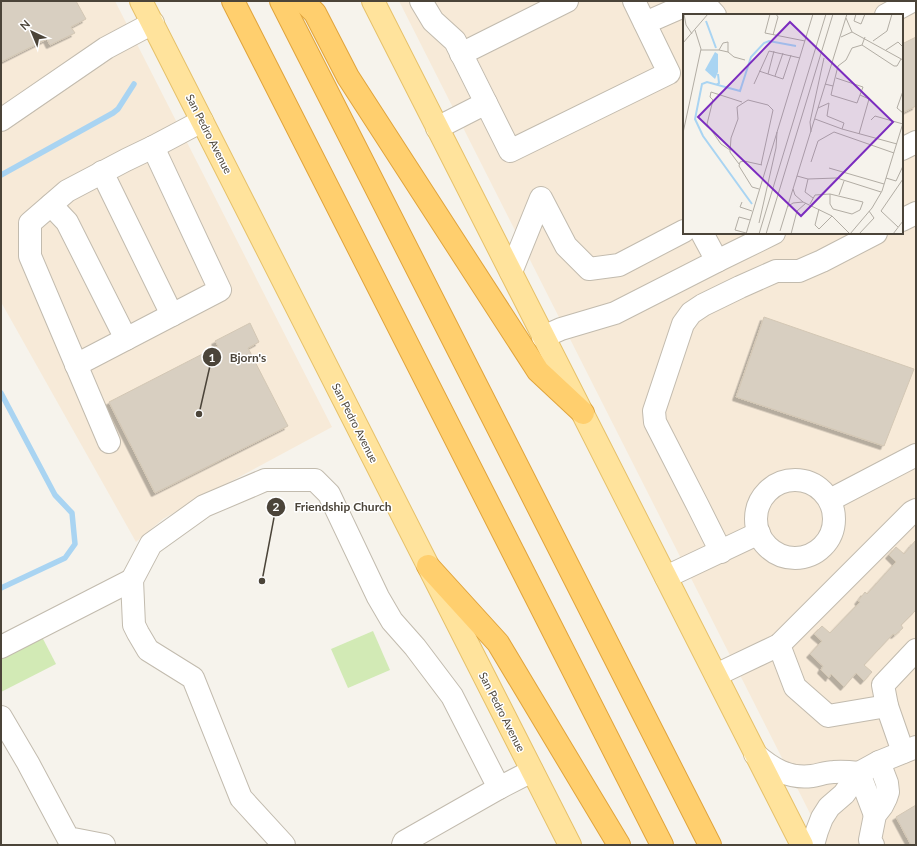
<svg xmlns="http://www.w3.org/2000/svg" width="917" height="846" viewBox="0 0 917 846" font-family="Lato,sans-serif">
	<style>
		.commercial { fill: #f7ead8; fill-rule: evenodd }
		.green { fill: #d2eab5 }
		.lines { fill: none; stroke-linecap: round; stroke-linejoin: round }
		.stream { stroke: #a9d4f2; stroke-width: 5.5 }
		.building { fill: #d8cfc1; stroke: #d3c7b4; filter: url(#shadow) }
		.minor-casing { stroke: #c2bbae; stroke-width: 24 }
		.major-casing { stroke: #e6c16a; stroke-width: 24 }
		.highway-casing { stroke: #e0a43c; stroke-width: 24 }
		.minor { stroke: #fff; stroke-width: 22 }
		.major { stroke: #ffe39c; stroke-width: 22 }
		.highway { stroke: #ffcf6e; stroke-width: 22 }
		.labels { text-anchor: middle; stroke-width: 3; stroke-linejoin: round; paint-order: stroke }
		.street-label { font-size: 11px; fill: #4b4439; stroke: #fff }
		.inset-river { fill: none; stroke: #a9d4f2; stroke-width: 2 }
		.inset-road { fill: none; stroke: #b2ada4; stroke-width: 1 }
		.view { fill: #7b2cbf; fill-opacity: 0.15; stroke: #7b2cbf; stroke-width: 2 }
		.inset-edge { fill: none; stroke: #4b4439; stroke-width: 2 }
		.leader { fill: none; stroke: #4b4439; stroke-width: 1.5 }
		.callout-dot { fill: #4b4439; stroke: #fff; stroke-width: 1.5 }
		.mark-label { font-size: 12px; text-anchor: middle; font-weight: bold; fill: #fff }
		.callout-label { font-size: 12px; text-anchor: middle; font-weight: bold; fill: #4b4439; stroke: #fff; stroke-width: 3; stroke-linejoin: round; paint-order: stroke }
	</style>
	<defs>
		<filter id="shadow"><feDropShadow dx="-3.5" dy="3.5" stdDeviation="0" flood-color="#0004"/></filter>
	</defs>
	<rect width="100%" height="100%" fill="#f6f3ec"/>
	<g class="commercial">
		<path d="M1,1H115L332,427L200,498L163,519L136,542L1,302Z"/>
		<path d="M399,1H916V845H826ZM684,15H902V233H684Z"/>
	</g>
	<g class="green">
		<path d="M373,631L390,670L348,688L331,649Z"/>
		<path d="M41,635L56,664L1,692V655Z"/>
	</g>
	<g class="lines">
		<g class="stream">
			<path d="M1,175L113,113L118,109L134,84"/>
			<path d="M1,393L55,495L72,513L75,544L65,558L1,588"/>
		</g>
	</g>
	<g class="building">
		<path d="M1,1H76L86,19L71,27L75,33L50,45L47,39L1,62Z"/>
		<path d="M916,37V106L902,113V44Z"/>
		<path d="M764,317L914,369L884,446L736,397Z"/>
		<path d="M250,323L259,342L248,348L288,426L155,493L109,402L218,346L215,341Z"/>
		<path d="M915,541L916,610L901,625L903,628L895,635L893,634L864,665L872,672L864,681L856,673L844,687L831,674L829,678L821,670L823,666L810,654L822,641L814,634L822,626L830,633L860,602L858,601L865,592L867,594L896,562L889,555L896,547L904,554Z"/>
		<path d="M916,805V845H911L896,817Z"/>
	</g>
	<g class="lines">
		<defs>
			<g id="minor">
				<path d="M421,1L433,21L455,41L486,103L437,128"/>
				<path d="M886,15L912,1"/>
				<path d="M645,23L684,6L705,4L715,15"/>
				<path d="M461,54L567,1"/>
				<path d="M486,103L510,151L669,73L634,1"/>
				<path d="M1,120L106,48L153,23"/>
				<path d="M902,149L916,142"/>
				<path d="M102,172L172,315"/>
				<path d="M51,205L67,222L126,339"/>
				<path d="M902,220L916,213"/>
				<path d="M717,261L774,233"/>
				<path d="M511,272L541,198L566,246L589,269L619,265L684,231"/>
				<path d="M543,337L561,329L615,313L717,261L702,233"/>
				<path d="M76,365L220,290L153,147"/>
				<path d="M109,442L30,256V223L67,191L126,160L153,147L202,121"/>
				<circle cx="795" cy="519" r="39"/>
				<path d="M830,500L916,455"/>
				<path d="M721,552L698,506L655,422L654,411L683,324L691,313L703,305L740,287L776,271H799L822,261L876,233"/>
				<path d="M666,577L759,533"/>
				<path d="M779,645L795,687L828,716L887,706"/>
				<path d="M1,647L132,580"/>
				<path d="M716,675L779,645L912,512L916,510"/>
				<path d="M1,717L28,763L68,838L104,845"/>
				<path d="M903,752L887,706L883,685L916,650"/>
				<path d="M755,754C772,769 789,779 812,776C819,775 826,772 834,772C842,771 851,772 859,773"/>
				<path d="M859,773L875,815"/>
				<path d="M284,845L241,798L193,678L148,650L138,633L134,625L132,580L151,544L204,506L265,480H315L329,494L378,597L392,621L415,647L452,696L499,788"/>
				<path d="M403,845L404,842L499,788L532,771"/>
				<path d="M813,845L817,831L822,818L829,807L844,794L859,773L879,762L916,747"/>
				<path d="M873,845L870,840L875,815L882,806L886,798L888,792L887,783L879,762"/>
			</g>
			<g id="major">
				<path d="M141,1L570,845"/>
				<path d="M373,1L802,845"/>
			</g>
			<g id="highway">
				<path d="M233,1L662,845"/>
				<path d="M281,1L710,845"/>
				<path d="M303,1L315,13L348,77L538,371L583,413"/>
				<path d="M428,566L498,643L619,845"/>
			</g>
		</defs>
		<use href="#minor" class="minor-casing"/>
		<use href="#major" class="major-casing"/>
		<use href="#highway" class="highway-casing"/>
		<use href="#minor" class="minor"/>
		<use href="#major" class="major"/>
		<use href="#highway" class="highway"/>
	</g>
	<g class="labels">
		<g class="street-label">
			<text transform="translate(209 134) rotate(63)" y="4">San Pedro Avenue</text>
			<text transform="translate(355 423) rotate(63)" y="4">San Pedro Avenue</text>
			<text transform="translate(502 712) rotate(63)" y="4">San Pedro Avenue</text>
		</g>
	</g>
	<g transform="translate(683 14)">
		<rect width="220" height="220" fill="#f6f3ec"/>
		<path d="M32,38L35,40V58L32,65L22,56Z" fill="#a9d4f2"/>
		<path class="inset-river" d="M23,7L33,34M33,71L36,69L35,60M69,190L20,122L12,105L19,70L24,68L57,77L68,43L81,29L86,27L113,32"/>
		<path class="inset-road" d="M1,0L3,11L9,20M87,0L82,19L122,27M173,0L171,7L178,10L182,0M163,4L169,18L220,46M90,21L95,3L93,0M158,23L169,18M190,27L204,17L209,0M0,29L25,0M179,31L211,52H214L218,45M18,36H36L40,29L45,28V38L36,36M203,36L215,28L220,33M45,38L51,43L62,46M76,57L100,65L108,41M85,60L91,37M92,62L100,39M71,70L86,37L117,44M142,70L150,72L155,52L163,46L169,34L179,31L182,23M150,72L148,81L174,89L180,73L153,64M220,77L214,94L220,99M132,105L159,115L161,109L144,102L146,89L135,94M188,106L192,102L220,110M159,115L214,130M128,118L127,108L141,44M0,119L18,35L12,16M176,120L186,85L177,81M47,136L38,130L24,110L30,86L27,83L28,78L59,88M128,148L135,127L151,118L211,139M56,150L47,138L48,124L55,105L54,93L65,86L85,91L90,96L78,151M146,154L201,170M114,162L125,165L154,164L198,178M203,164L213,167L220,152M125,165L122,178L130,184M76,175L69,173L56,152L57,148L61,147L79,151M110,175L112,181L120,188L149,202L167,220M156,181L161,167M59,188L57,193L69,197M127,190L132,181L147,180V190L150,195L169,200L177,196L180,188L147,180M104,193L110,189L120,188M136,195L132,211L136,215L149,202M76,209L93,134L94,118M215,213L198,197L220,165M97,217L164,0M63,219L52,216L56,203L67,206M63,220L130,0M76,220L143,0M83,220L150,0M108,220L114,197L123,189M167,220L189,194L199,177L220,109M176,220L191,204L186,197M210,220L220,207"/>
		<path class="view" d="M107,8L210,108L118,202L15,103Z"/>
		<rect width="220" height="220" class="inset-edge"/>
	</g>
	<path class="leader" d="M199 414L212 357M262 581L276 507"/>
	<g class="callout-dot">
		<circle cx="199" cy="414" r="4"/>
		<circle cx="262" cy="581" r="4"/>
		<circle cx="212" cy="357" r="10"/>
		<circle cx="276" cy="507" r="10"/>
	</g>
	<g class="mark-label">
		<text x="212" y="362">1</text>
		<text x="276" y="511">2</text>
	</g>
	<g class="callout-label">
		<text x="248" y="362">Bjorn's</text>
		<text x="343" y="511">Friendship Church</text>
	</g>
	<rect width="917" height="846" fill="none" stroke="#4b4439" stroke-width="4"/>
	<g transform="translate(32 32) rotate(316)" stroke="#ffffff" stroke-width="3" paint-order="stroke">
	<path d="M0-3L7 15L0 10L-7 15Z" fill="#4b4439"/>
	<text y="-6" font-size="11" font-weight="bold" text-anchor="middle" fill="#4b4439">N</text>
	</g>
</svg>
